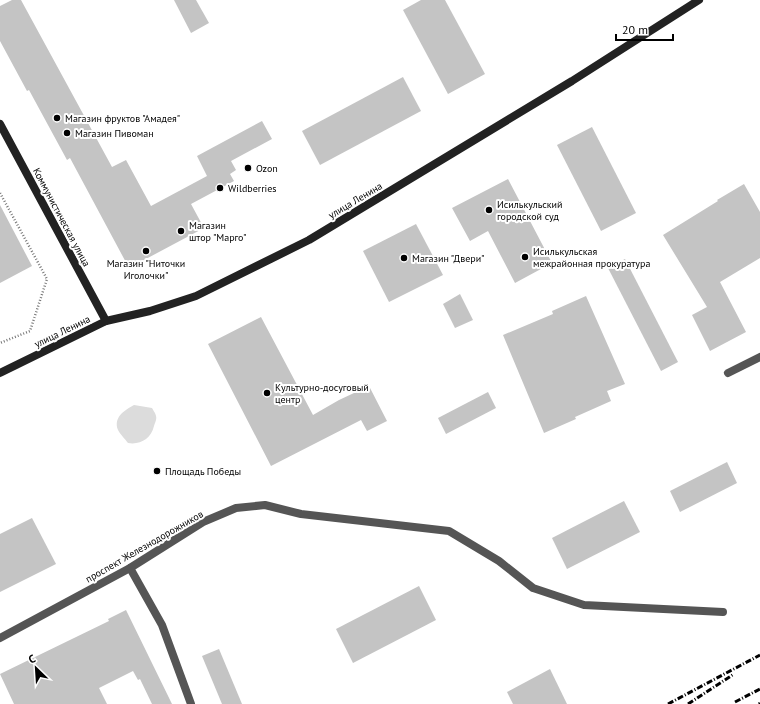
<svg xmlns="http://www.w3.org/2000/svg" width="760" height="704" viewBox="0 0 760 704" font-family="'PT Sans',sans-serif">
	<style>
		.green { fill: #dcdcdc }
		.building { fill: #c4c4c4 }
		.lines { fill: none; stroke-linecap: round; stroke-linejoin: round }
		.path { stroke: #777; stroke-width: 2.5; stroke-dasharray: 1 2; stroke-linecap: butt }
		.lane { stroke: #555; stroke-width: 8 }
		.street { stroke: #555; stroke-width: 8 }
		.secondary { stroke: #222; stroke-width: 8 }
		.rail { stroke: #000; stroke-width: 3; stroke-dasharray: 6 2 1 2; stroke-linecap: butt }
		.poi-dot { fill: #000; stroke: #fff; stroke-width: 1.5 }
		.labels { text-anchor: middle; stroke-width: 4; stroke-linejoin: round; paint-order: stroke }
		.poi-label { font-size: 10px; fill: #000; stroke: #fff; text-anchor: start }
		.street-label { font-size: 10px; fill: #000; stroke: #fff }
	</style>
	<rect width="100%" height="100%" fill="#fff"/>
	<path class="green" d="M134,405L152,408C153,410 156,414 156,416C157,419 155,423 154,426C151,439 140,445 128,443C125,439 120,434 118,430C113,417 125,410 134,405Z"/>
	<g class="building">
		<path d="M12,0H21L112,167L126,160L151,206L207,176L197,156L262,121L272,139L231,161L236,170L230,174L234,181L191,204L204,228L129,268L70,158L67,160L29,90L27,91L0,41V6Z"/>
		<path d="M174,0H196L209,23L191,33Z"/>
		<path d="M421,0H445L485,74L448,94L403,10Z"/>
		<path d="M403,77L421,111L320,165L302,131Z"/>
		<path d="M592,127L636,213L601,231L557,145Z"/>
		<path d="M508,179L552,263L515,283L488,231L470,241L452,208Z"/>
		<path d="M744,184L760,212V258L720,282L746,332L710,351L692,315L707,307L663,235L718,201L717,200Z"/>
		<path d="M0,205L32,266L0,283Z"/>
		<path d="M416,224L443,275L389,302L363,251Z"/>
		<path d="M625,259L678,362L661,371L608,268Z"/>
		<path d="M460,294L473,320L455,328L443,304Z"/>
		<path d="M586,296L625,384L607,391L611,401L575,417L576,419L544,433L503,335L553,314L552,311Z"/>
		<path d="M261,317L313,415L339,400L369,386L387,421L367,431L361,420L271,466L208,344Z"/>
		<path d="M488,392L496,408L446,434L438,418Z"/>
		<path d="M727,462L737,483L680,512L670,491Z"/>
		<path d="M624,501L640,532L567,569L552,538Z"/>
		<path d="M32,518L56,564L0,592V534Z"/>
		<path d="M419,586L436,620L353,663L336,629Z"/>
		<path d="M126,610L172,704H152L140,679L138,680L133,671L99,688L107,704H14L0,674L109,621L108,619Z"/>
		<path d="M219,649L242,704H222L202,656Z"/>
		<path d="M550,669L567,704H513L507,692Z"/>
	</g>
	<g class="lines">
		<path class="path" d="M0,193L47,279L30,331L0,343"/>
		<path class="lane" d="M130,568L162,625L191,704"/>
		<g class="street">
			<path d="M728,373L760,357"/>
			<path d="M0,638L130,568L203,522L236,508L265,505L301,514L449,531L499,561L533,588L584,605L723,612"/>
		</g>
		<g class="secondary">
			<path d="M0,124L106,321"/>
			<path d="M0,373L106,321L150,311L196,296L309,240L572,81L699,0"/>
		</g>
		<g class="rail">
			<path d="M735,702L760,689"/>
			<path d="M668,704L760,655"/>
			<path d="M688,704L734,674"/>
			<path d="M759,704L760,703"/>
		</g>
	</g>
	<g class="poi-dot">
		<circle cx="57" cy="118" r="4"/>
		<circle cx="67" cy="133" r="4"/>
		<circle cx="248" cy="168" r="4"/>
		<circle cx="220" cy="188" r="4"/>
		<circle cx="489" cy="210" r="4"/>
		<circle cx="181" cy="231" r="4"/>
		<circle cx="146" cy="251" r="4"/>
		<circle cx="525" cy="257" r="4"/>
		<circle cx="404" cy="258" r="4"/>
		<circle cx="267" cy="393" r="4"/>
		<circle cx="157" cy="471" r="4"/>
	</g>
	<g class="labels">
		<g class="poi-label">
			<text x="65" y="122">Магазин фруктов "Амадея"</text>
			<text x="75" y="137">Магазин Пивоман</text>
			<text x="256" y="172">Ozon</text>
			<text x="228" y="192">Wildberries</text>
			<text x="497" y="208">Исилькульский<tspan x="497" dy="12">городской суд</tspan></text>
			<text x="189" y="229">Магазин<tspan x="189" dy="12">штор "Марго"</tspan></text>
			<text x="533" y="255">Исилькульская<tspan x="533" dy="12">межрайонная прокуратура</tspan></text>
			<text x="412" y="262">Магазин "Двери"</text>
			<text x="146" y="267" text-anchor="middle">Магазин "Ниточки<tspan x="146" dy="12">Иголочки"</tspan></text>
			<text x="275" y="391">Культурно-досуговый<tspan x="275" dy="12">центр</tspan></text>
			<text x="165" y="475">Площадь Победы</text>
		</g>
		<g class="street-label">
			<text transform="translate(355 200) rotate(-31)" y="4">улица Ленина</text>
			<text transform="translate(62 217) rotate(62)" y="4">Коммунистическая улица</text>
			<text transform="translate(62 331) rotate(-26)" y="4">улица Ленина</text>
			<text transform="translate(144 546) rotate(-30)" y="4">проспект Железнодорожников</text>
		</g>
	</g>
	<g transform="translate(36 668) rotate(335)" stroke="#ffffff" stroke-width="3" paint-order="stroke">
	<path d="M0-3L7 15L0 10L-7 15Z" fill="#000000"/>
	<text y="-6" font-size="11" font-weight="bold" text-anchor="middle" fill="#000000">С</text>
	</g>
	<path d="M616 34v6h57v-6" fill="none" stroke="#000000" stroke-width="2"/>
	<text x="622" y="34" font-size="12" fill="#000000" stroke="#ffffff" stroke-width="3" paint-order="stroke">20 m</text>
</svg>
